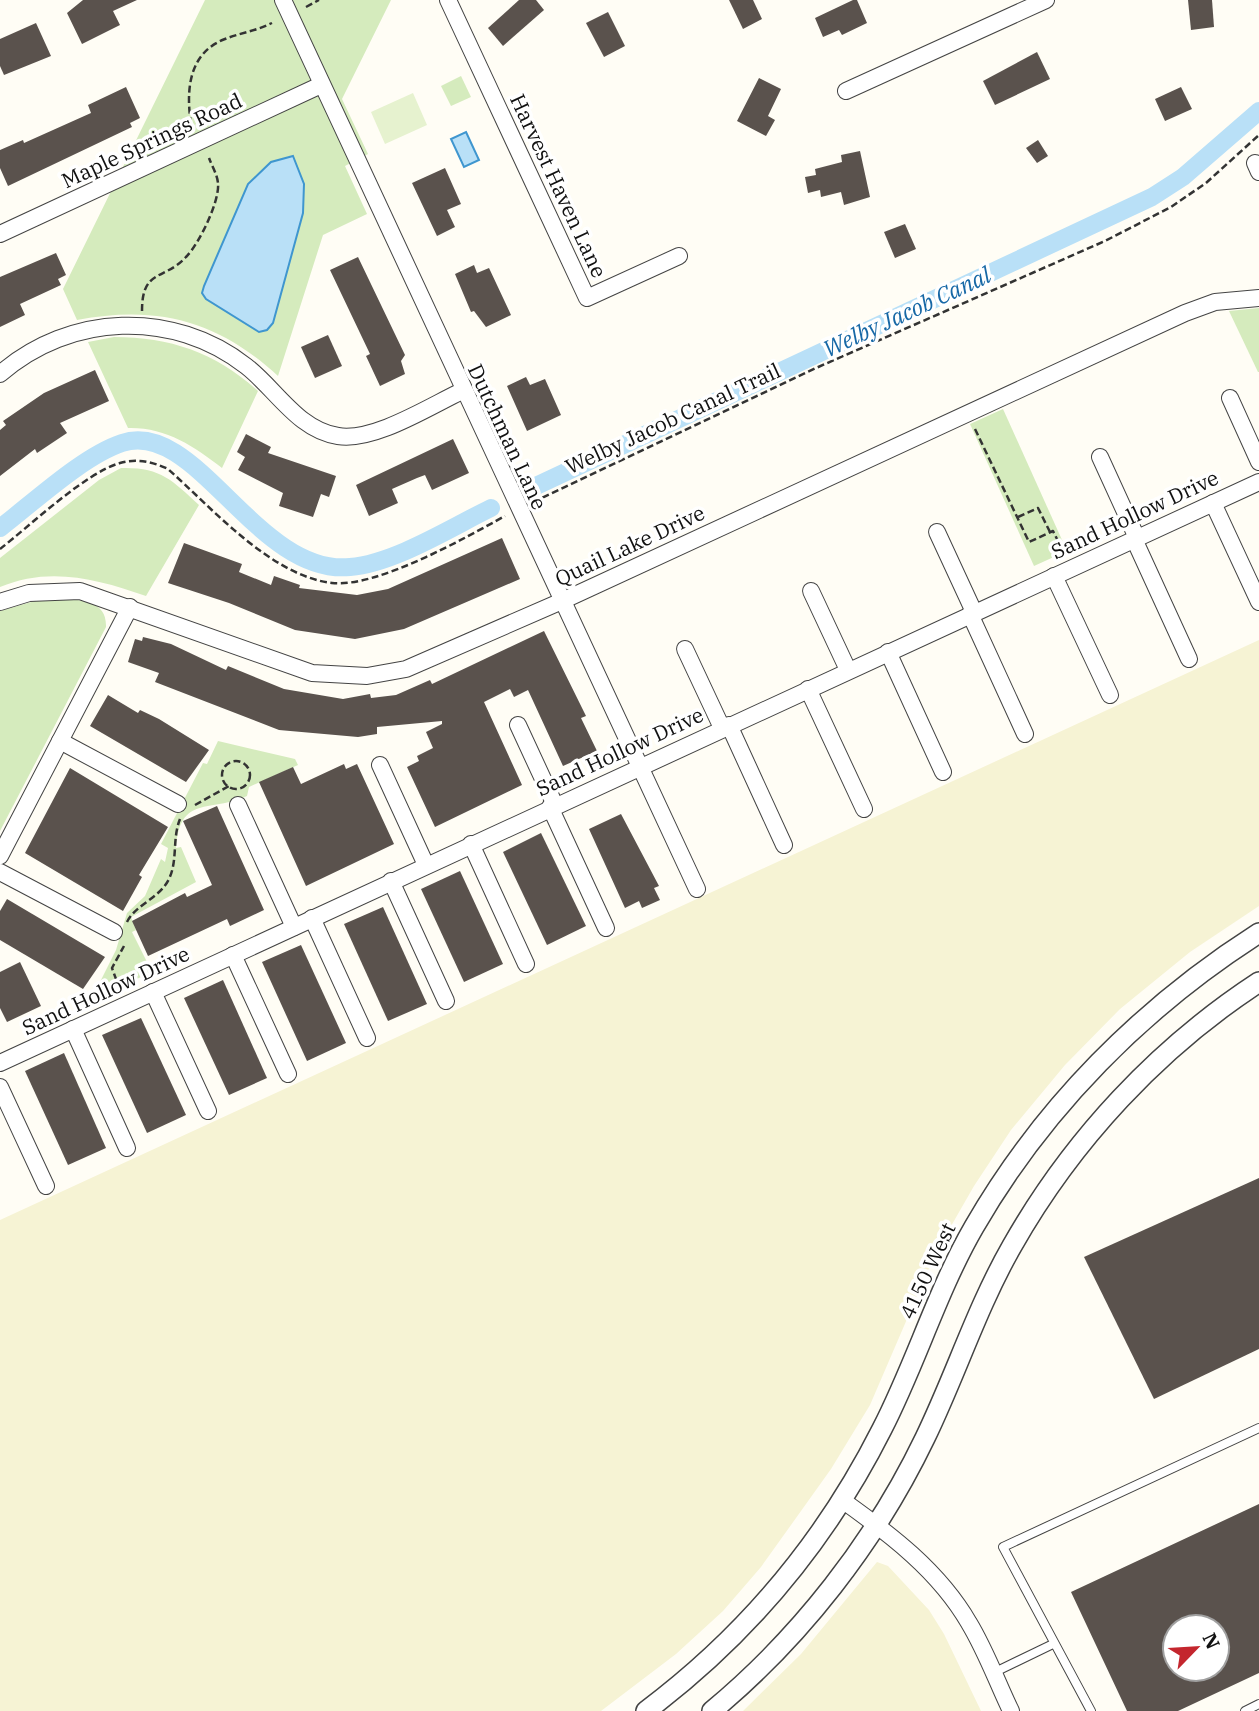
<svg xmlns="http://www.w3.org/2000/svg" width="1259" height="1711" viewBox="0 0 1259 1711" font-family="'IBM Plex Serif',serif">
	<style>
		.farmland { fill: #f6f3d4 }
		.green { fill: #d5ebbd }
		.pitch { fill: #e6f2cf }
		.water { fill: #b9e0f7; stroke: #3f96cf; stroke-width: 2 }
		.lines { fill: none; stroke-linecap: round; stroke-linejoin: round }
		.canal { stroke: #b9e0f7; stroke-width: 18 }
		.building { fill: #5a524d; fill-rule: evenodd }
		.service-casing { stroke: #444; stroke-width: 10 }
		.minor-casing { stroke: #444; stroke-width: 18 }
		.tertiary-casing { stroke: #444; stroke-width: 22 }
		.path { stroke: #333; stroke-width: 2.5; stroke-dasharray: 7 3.5; stroke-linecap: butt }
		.service { stroke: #fff; stroke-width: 8 }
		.minor { stroke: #fff; stroke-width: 16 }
		.tertiary { stroke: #fff; stroke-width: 19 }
		.labels { text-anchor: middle; stroke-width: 7; stroke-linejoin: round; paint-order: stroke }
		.street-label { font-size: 21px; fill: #111; stroke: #fff }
		.water-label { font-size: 23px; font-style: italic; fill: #1768a6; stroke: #fff }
	</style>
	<rect width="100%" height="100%" fill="#fffdf5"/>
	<g class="farmland">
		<path d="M1259,640V906L1190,952L1120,1009L1065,1065L1011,1130L974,1186L935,1254L870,1405L831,1469L761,1567L723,1611L676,1654L601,1711H0V1220Z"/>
		<path d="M877,1562L888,1566L929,1610L944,1634L981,1711H743L801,1654Z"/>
	</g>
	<g class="green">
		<path d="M205,0H391L342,99L368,154L345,166L367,214L323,235L278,376C217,320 157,305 77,320L63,289Z"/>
		<path d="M461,76L471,97L451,106L441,86Z"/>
		<path d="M1259,308V372H1258L1229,311Z"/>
		<path d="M114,337C171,337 216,353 258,391L222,468C194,446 165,427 128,428L88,342Z"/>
		<path d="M1003,409L1067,551L1034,566L970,424Z"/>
		<path d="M121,468C160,467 171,479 199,505L146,596C98,579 49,566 0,587V558L99,480Z"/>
		<path d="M63,598C83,601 107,601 106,627L0,831V611L38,600Z"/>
		<path d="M218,741L295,759L298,765L249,787L247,796C210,813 180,794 176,848L181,847L196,882L131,917L136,930L132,932L152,972L91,1000L116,950L127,913L145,896L161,859L165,862L168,848L161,844L203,763L207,764Z"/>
	</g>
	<path class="pitch" d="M413,93L427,125L385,144L371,112Z"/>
	<g class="water">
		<path d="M466,132L479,160L464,167L451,139Z"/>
		<path d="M293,156L304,184L303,213L273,323L267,330L259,332L206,299L202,293L204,286L248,184L271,162Z"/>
	</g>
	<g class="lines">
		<g class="canal">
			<path d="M536,486L1152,197L1183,177L1259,111"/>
			<path d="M0,528C34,502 83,456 122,443C196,418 257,576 350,567C395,563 450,528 491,508"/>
		</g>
	</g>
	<g class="building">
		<path d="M83,0H137L113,11L120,25L82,44L67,13Z"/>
		<path d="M519,0H536L544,10L503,46L488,28Z"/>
		<path d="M729,0H753L762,19L743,29Z"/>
		<path d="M853,0H857L867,23L842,35L839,30L823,37L815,18Z"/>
		<path d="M1188,0H1212L1214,27L1191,30Z"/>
		<path d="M608,12L625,46L604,57L586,23Z"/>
		<path d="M36,23L51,56L4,75L0,66V39Z"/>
		<path d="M1037,52L1050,79L995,105L983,81Z"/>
		<path d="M759,78L781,89L768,116L775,120L766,136L737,121Z"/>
		<path d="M126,87L140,118L130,123L132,127L8,186L0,168V150L23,140L24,143L91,113L88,105Z"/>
		<path d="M1181,87L1192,109L1165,121L1155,99Z"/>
		<path d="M1038,140L1048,156L1037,163L1026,148Z"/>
		<path d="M860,151L870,197L844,205L841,192L821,197L820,190L808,193L805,177L816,175L815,169L842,162L841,155Z"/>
		<path d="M445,168L461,204L447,210L455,227L437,236L412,183Z"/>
		<path d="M905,224L916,249L895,258L884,232Z"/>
		<path d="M56,253L66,275L58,279L61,285L20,304L25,315L0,327V277Z"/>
		<path d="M358,257L405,355L401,361L405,374L380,386L366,356L370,354L330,270Z"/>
		<path d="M474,265L477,273L489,268L511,315L486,327L474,311L471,312L455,274Z"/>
		<path d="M328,335L342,366L315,378L301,347Z"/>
		<path d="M95,370L109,401L60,423L67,433L37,453L35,449L0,476V430L6,425L3,421L44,393Z"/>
		<path d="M526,377L530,385L545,379L561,415L527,431L507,386Z"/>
		<path d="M246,434L271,447L268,453L336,476L329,497L321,494L313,517L279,506L283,493L238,470L245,457L237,452Z"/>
		<path d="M453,439L469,473L432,490L425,475L417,478L392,489L398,503L369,516L356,485Z"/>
		<path d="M502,538L520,579L404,629L355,639L295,630L229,603L168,583L184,543L242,564L239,572L271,585L274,576L300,585L299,588L357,595L388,589Z"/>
		<path d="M544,631L586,716L581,718L597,751L563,766L528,690L514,697L510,689L484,702L522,785L435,827L407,767L419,761L417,756L433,748L426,732L442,724V721L377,727V734L358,737L279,730L155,682L159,673L128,662L135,639L142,641L143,637L171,644L226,670L228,666L284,689L343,699L370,694L371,698L396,695L430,680L432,684Z"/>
		<path d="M108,695L138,713L140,710L159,719L209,750L186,782L90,726Z"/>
		<path d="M344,764L346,769L357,764L394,844L306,886L259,782L293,767L301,784Z"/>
		<path d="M70,768L168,827L139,875L142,877L123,911L25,853Z"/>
		<path d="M217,806L264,910L230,926L227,919L148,956L132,921L185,893L187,897L212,885L183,821Z"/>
		<path d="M621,814L659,886L654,888L660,900L642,908L639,901L625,908L589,829Z"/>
		<path d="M541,833L586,926L547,945L503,852Z"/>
		<path d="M460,871L503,964L464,982L421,889Z"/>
		<path d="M7,899L105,957L83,989L0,940V911Z"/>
		<path d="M383,907L427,1004L388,1021L344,924Z"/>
		<path d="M301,945L346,1043L307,1061L262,962Z"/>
		<path d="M20,962L41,1006L7,1022L0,1008V972Z"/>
		<path d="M223,980L267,1078L229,1095L184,998Z"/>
		<path d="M141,1018L186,1115L147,1133L102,1035Z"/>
		<path d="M64,1053L106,1148L68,1165L25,1071Z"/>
		<path d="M1259,1178V1349L1154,1399L1084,1257Z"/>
		<path d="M1259,1504V1673L1178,1711H1127L1071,1592ZM1175,1627H1217V1669H1175Z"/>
	</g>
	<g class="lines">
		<defs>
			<g id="service">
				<path d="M993,1673L1053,1644"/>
				<path d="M1091,1711L1003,1547L1259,1428"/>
				<path d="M1245,1711L1259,1704"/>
			</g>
			<g id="minor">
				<path d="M283,0L697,889"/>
				<path d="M448,0L587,298L679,256"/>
				<path d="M846,91L1046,0"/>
				<path d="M1255,163L1259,172"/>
				<path d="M0,234L321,85"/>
				<path d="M0,374C70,313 173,309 246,366C276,389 298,430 338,436C374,442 430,406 462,391"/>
				<path d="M1230,398L1259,462"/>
				<path d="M1100,457L1137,538"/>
				<path d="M1213,503L1259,602"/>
				<path d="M937,532L974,612"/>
				<path d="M1134,539L1189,659"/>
				<path d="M1054,576L1110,695"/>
				<path d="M811,591L848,670"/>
				<path d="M0,602L29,593L80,591L312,673L367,676L406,669L562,601L1185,313L1215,302L1259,298"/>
				<path d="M970,614L1025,734"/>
				<path d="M685,649L722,728"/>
				<path d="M888,652L943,772"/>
				<path d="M808,689L864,809"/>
				<path d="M518,725L555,805"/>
				<path d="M729,725L784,845"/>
				<path d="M60,741L178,804"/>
				<path d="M380,765L426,865"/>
				<path d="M238,805L294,927"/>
				<path d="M550,807L606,928"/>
				<path d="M471,844L526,964"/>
				<path d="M0,856L130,607"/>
				<path d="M0,872L114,932"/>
				<path d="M391,881L446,1001"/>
				<path d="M312,918L367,1038"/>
				<path d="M233,955L288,1074"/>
				<path d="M153,992L208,1111"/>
				<path d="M73,1029L127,1148"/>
				<path d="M0,1063L1259,482"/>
				<path d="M0,1087L46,1186"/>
				<path d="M842,1500C890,1534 939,1571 969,1623C986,1651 997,1682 1011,1711"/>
			</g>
			<g id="tertiary">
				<path d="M646,1711C746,1636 826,1540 882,1429C916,1363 937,1291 974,1227C1043,1107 1143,1007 1259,933"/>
				<path d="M712,1711C800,1638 875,1542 925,1438C956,1374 977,1307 1012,1246C1072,1140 1158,1048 1259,982"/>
			</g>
		</defs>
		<use href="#service" class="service-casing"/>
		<use href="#minor" class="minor-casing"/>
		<use href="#tertiary" class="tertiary-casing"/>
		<g class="path">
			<path d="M306,7L319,0"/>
			<path d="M191,124C186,91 188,53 225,39C240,33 256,31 272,23"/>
			<path d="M142,311C142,268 164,281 186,257C199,244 220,201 218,183C217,174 212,166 209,158"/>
			<path d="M975,429L1029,542L1053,531L1065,555"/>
			<path d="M533,502L816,368L1105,241L1171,207L1206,183L1259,135"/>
			<path d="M1018,517L1038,508L1050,532"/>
			<path d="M0,549C31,525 85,473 120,463C137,458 153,462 168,469C212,508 271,576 332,583C377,588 465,538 505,516"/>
			<circle cx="236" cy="775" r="14"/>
			<path d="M195,805L229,786"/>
			<path d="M127,922C136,904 159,899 169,879C178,860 172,839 180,819"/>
			<path d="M120,990L112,968L124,946"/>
		</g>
		<use href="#service" class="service"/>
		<use href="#minor" class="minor"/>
		<use href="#tertiary" class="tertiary"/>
	</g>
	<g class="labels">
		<g class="street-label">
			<text transform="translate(152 141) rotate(-25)" y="7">Maple Springs Road</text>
			<text transform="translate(558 186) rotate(65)" y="7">Harvest Haven Lane</text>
			<text transform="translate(673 419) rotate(-25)" y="7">Welby Jacob Canal Trail</text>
			<text transform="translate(507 437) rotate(65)" y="7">Dutchman Lane</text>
			<text transform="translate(1135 515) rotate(-25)" y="7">Sand Hollow Drive</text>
			<text transform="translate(630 546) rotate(-25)" y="7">Quail Lake Drive</text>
			<text transform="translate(620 752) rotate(-25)" y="7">Sand Hollow Drive</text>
			<text transform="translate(106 991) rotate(-25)" y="7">Sand Hollow Drive</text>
			<text transform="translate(928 1271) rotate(-65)" y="7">4150 West</text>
		</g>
		<g class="water-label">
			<text transform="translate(907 312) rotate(-25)" y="8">Welby Jacob Canal</text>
		</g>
	</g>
	<g transform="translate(1196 1648) rotate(65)"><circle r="33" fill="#ffffff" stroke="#a0a0a0" stroke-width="2"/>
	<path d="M0-5L12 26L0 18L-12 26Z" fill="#c4262e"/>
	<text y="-10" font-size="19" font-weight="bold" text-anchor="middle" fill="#111111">N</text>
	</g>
</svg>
